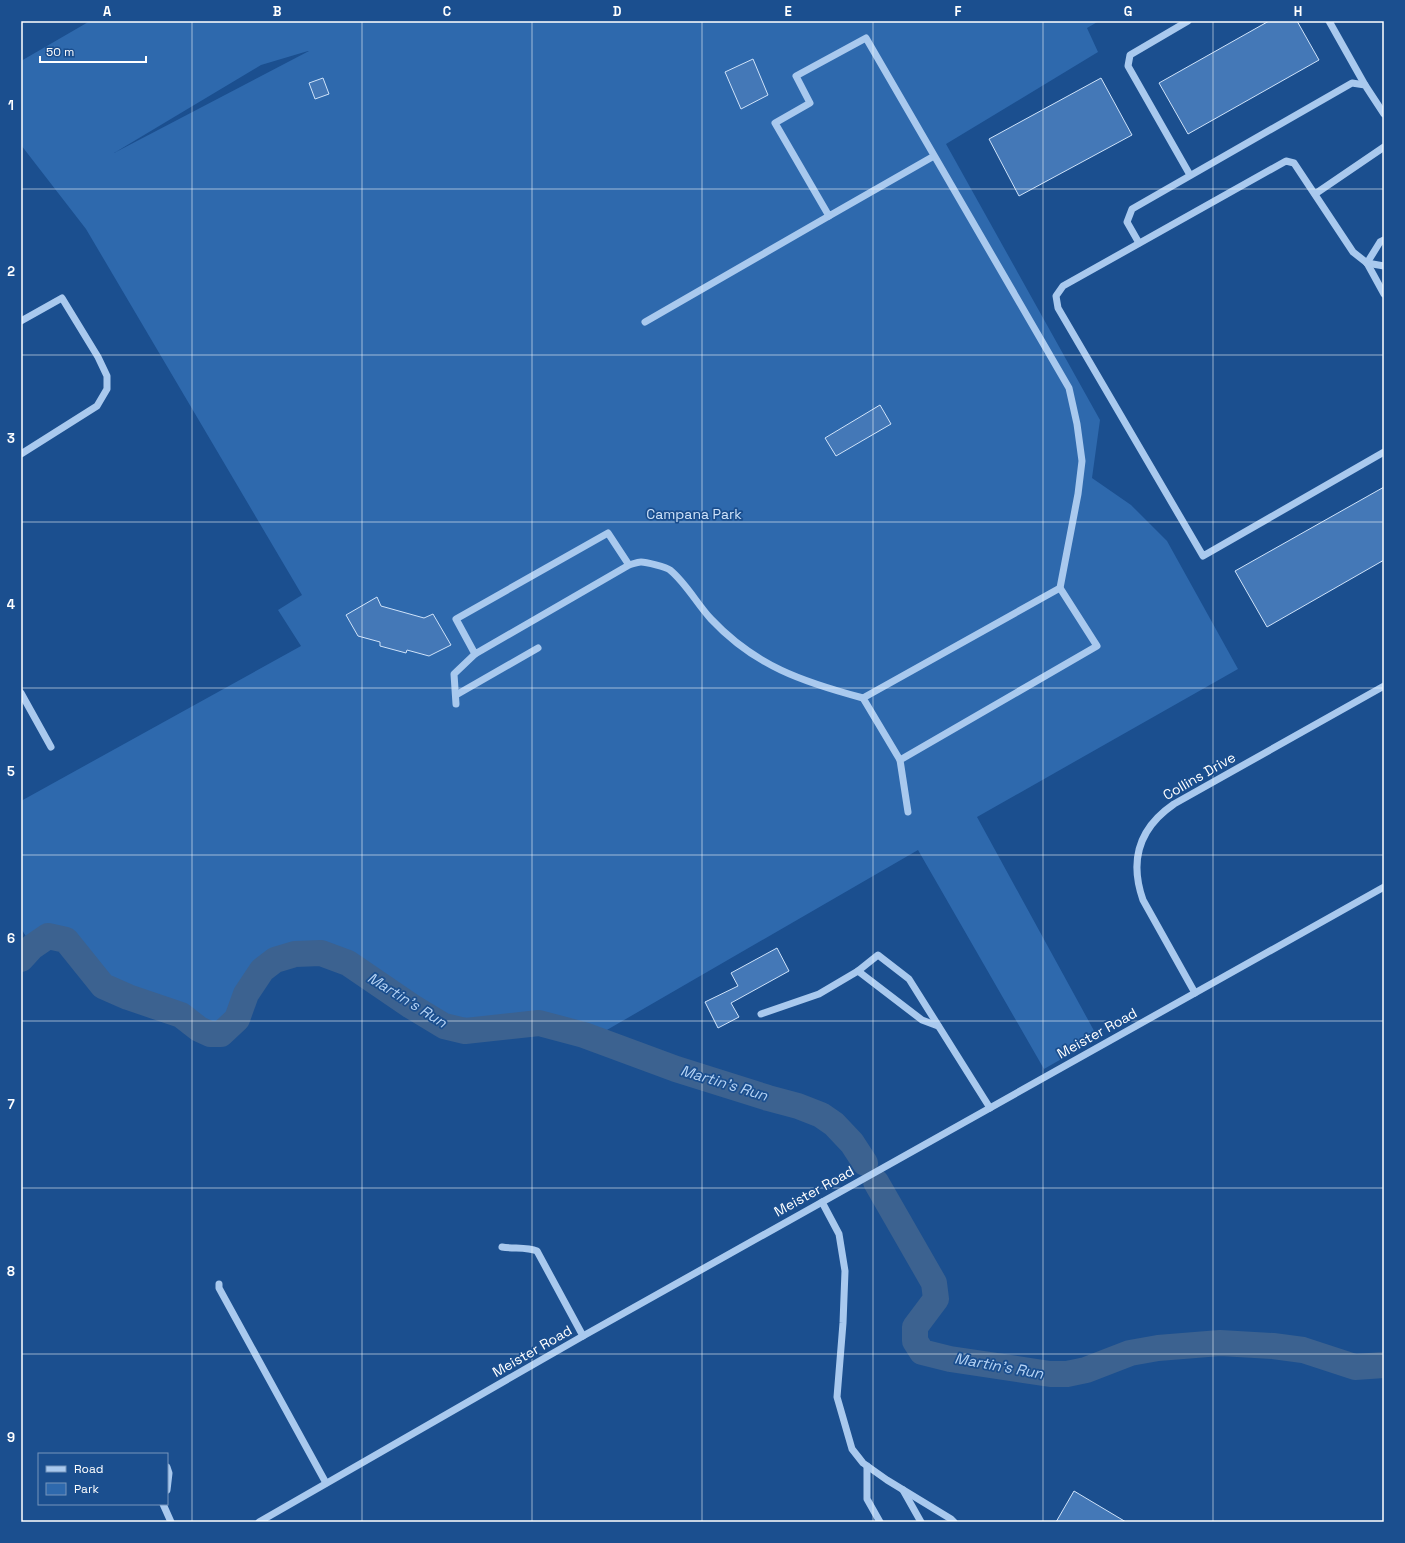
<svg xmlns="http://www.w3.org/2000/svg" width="1405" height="1543" viewBox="0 0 1405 1543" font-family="'Space Grotesk',sans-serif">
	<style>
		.green { fill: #2e69ad; fill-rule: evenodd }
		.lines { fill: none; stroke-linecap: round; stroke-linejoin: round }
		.river { stroke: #3c6290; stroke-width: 26 }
		.building { fill: #4478b7; stroke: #cfe3fa }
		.minor { stroke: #a9c9ee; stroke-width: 7 }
		.grid { fill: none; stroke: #fff; stroke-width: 1; stroke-opacity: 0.55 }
		.labels { text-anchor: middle; stroke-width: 3.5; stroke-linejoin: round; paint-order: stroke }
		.park-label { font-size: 14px; fill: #cfe3fa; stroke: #1b4f8f }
		.street-label { font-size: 14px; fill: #fff; stroke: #1b4f8f }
		.water-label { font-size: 15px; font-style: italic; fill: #b5d3f5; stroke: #1b4f8f }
		.neatline { fill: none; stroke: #fff; stroke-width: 1.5 }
		.grid-label { font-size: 13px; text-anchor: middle; font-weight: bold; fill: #fff }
	</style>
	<rect width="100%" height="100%" fill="#1b4f8f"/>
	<path class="green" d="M90,21H1099L1087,28L1098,52L946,144L1100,420L1092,478L1131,505L1167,541L1238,669L977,817L1098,1038L1044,1069L918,850L593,1038L539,1023L465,1031L444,1026L411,1006L348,963L321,953L295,954L275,960L262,970L246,994L237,1019L221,1034H210L199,1029L181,1015L128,997L103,986L66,940L48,936L32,947L21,928V801L301,646L278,610L302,595L86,229L21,145V61ZM308,51H309L114,153L261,65Z"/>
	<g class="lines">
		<g class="river">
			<path d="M21,959L32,947L48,936L66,940L103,986L128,997L181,1015L199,1029L210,1034H221L237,1019L246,994L262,970L275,960L295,954L321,953L348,963L411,1006L444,1026L465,1031L539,1023L584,1035L676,1069L768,1098L798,1106L821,1115L834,1124L852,1143L865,1163"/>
			<path d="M876,1182L934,1283L936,1299L915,1327V1341L922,1352L950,1359L1050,1374H1067L1086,1370L1130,1353L1158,1348L1220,1343L1273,1346L1303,1350L1355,1367L1384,1365"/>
		</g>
	</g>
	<g class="building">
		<path d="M1269,21H1297L1319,60L1188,134L1159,83Z"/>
		<path d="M753,59L768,95L741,109L725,72Z"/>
		<path d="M323,78L329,94L315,99L309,83Z"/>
		<path d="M1101,78L1132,135L1019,196L989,139Z"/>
		<path d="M880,405L891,424L836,456L825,438Z"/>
		<path d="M1384,487V560L1267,627L1235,571Z"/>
		<path d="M377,597L381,606L424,618L433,614L451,645L429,656L407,650L406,653L380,646V642L358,636L346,615Z"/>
		<path d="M777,948L789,971L731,1003L739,1017L718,1028L705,1002L738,986L731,973Z"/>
		<path d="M1074,1491L1126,1522H1056Z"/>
	</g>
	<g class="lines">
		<g class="minor">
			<path d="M1188,21L1130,55L1128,66L1190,175"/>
			<path d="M1329,21L1365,85"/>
			<path d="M1315,194L1384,147"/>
			<path d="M1139,243L1127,222L1132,209L1352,83L1365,85L1384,114"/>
			<path d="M1367,263L1380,242L1384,240"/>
			<path d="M1367,263L1384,266"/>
			<path d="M1384,294L1367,263L1353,252L1294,163L1286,161L1063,286L1056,296L1058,308L1203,556L1384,452"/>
			<path d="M21,321L62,298L98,357L107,376V389L97,406L21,454"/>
			<path d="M645,322L829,216"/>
			<path d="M629,565L475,654L456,619L608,533L629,565C633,564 637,562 641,562C646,562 666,567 670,570C686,583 697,604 711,619C755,666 803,682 863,698"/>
			<path d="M21,693L51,747"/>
			<path d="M456,695L538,648"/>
			<path d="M456,704L454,674L475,654"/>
			<path d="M900,760L863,698L1060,588"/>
			<path d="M908,812L900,760L1097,646L1060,588L1078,494L1082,461L1077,424L1069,388L866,38L796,76L810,103L775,123L829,216L934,156"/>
			<path d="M858,971L922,1020L938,1026"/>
			<path d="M1195,993L1143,900C1129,860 1139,828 1174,804L1384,686"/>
			<path d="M761,1014L819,994L858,971L878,955L909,979L990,1108"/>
			<path d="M822,1202L839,1234L845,1271L843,1323L837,1397L852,1449L863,1463L887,1480L951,1519L954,1522"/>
			<path d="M502,1247C513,1249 527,1247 537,1251L583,1336"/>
			<path d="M219,1284V1288L326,1483"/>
			<path d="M867,1466V1499L880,1522"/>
			<path d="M167,1467L169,1473L167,1490"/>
			<path d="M903,1490L921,1522"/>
			<path d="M163,1504L171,1522"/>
			<path d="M259,1522L583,1336L1384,887"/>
		</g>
	</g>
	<path class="grid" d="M192,21V1522M362,21V1522M532,21V1522M702,21V1522M873,21V1522M1043,21V1522M1213,21V1522M21,189H1384M21,355H1384M21,522H1384M21,688H1384M21,855H1384M21,1021H1384M21,1188H1384M21,1354H1384"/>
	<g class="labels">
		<g class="park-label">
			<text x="694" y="519">Campana Park</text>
		</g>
		<g class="street-label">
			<text transform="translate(1199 776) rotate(-30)" y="5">Collins Drive</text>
			<text transform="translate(1097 1033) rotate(-29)" y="5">Meister Road</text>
			<text transform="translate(814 1191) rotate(-29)" y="5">Meister Road</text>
			<text transform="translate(532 1351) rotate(-30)" y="5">Meister Road</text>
		</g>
		<g class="water-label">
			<text transform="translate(407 1000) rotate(32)" y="5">Martin's Run</text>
			<text transform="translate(724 1083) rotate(17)" y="5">Martin's Run</text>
			<text transform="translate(999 1366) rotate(10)" y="5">Martin's Run</text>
		</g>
	</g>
	<rect width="1405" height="1543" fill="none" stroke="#1b4f8f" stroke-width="44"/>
	<rect x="38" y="1453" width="130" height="52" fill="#1b4f8f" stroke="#7695bc"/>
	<rect x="46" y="1466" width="20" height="6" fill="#a9c9ee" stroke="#7695bc"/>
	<text x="74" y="1473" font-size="12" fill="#ffffff">Road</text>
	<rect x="46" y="1483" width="20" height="12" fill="#2e69ad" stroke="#7695bc"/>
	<text x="74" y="1493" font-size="12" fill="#ffffff">Park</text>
	<path d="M40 56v6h106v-6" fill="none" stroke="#ffffff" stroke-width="2"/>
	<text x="46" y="56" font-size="12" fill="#ffffff" stroke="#1b4f8f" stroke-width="3" paint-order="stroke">50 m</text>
	<rect x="22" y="22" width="1361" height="1499" class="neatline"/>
	<g class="grid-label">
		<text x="107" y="16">A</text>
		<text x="277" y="16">B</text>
		<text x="447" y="16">C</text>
		<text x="617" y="16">D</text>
		<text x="788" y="16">E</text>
		<text x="958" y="16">F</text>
		<text x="1128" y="16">G</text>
		<text x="1298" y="16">H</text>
		<text x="11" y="110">1</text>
		<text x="11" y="276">2</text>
		<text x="11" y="443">3</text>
		<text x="11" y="609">4</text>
		<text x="11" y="776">5</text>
		<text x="11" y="943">6</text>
		<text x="11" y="1109">7</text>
		<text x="11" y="1276">8</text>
		<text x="11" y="1442">9</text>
	</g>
</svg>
